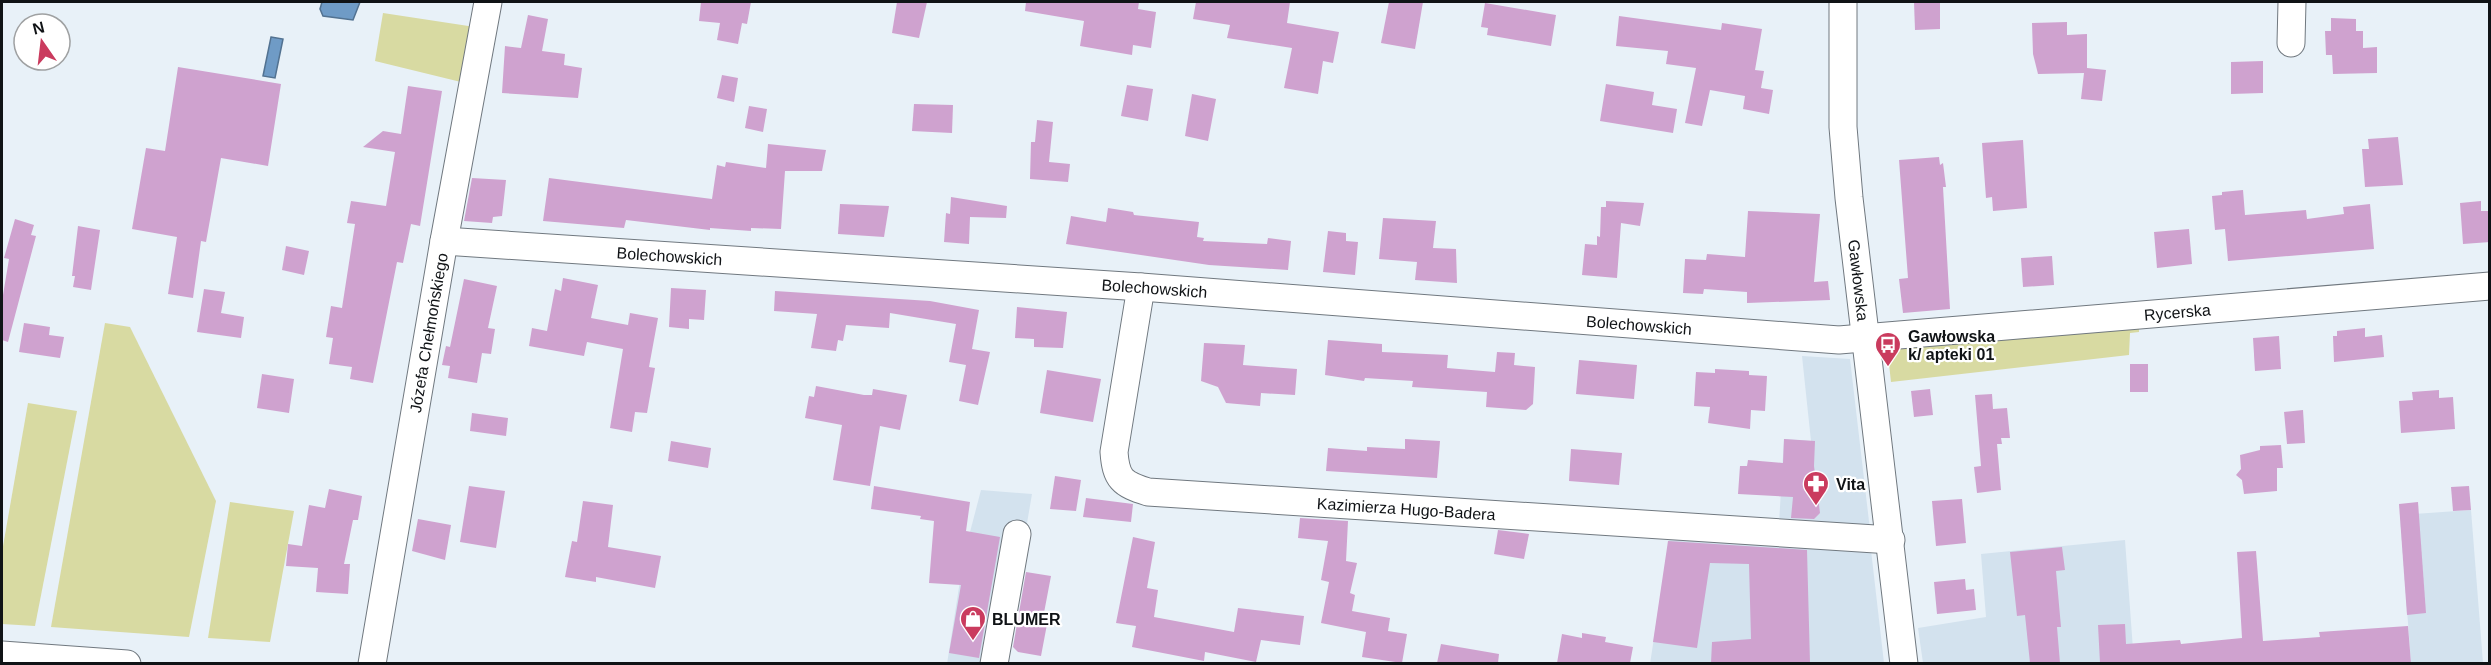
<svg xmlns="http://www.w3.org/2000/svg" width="2491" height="665" viewBox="0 0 2491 665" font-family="Helvetica,sans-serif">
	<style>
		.built { fill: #d3e2ee }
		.green { fill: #d8daa2 }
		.water { fill: #6f9bc6; stroke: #527291; stroke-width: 1.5 }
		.building { fill: #cfa2cf }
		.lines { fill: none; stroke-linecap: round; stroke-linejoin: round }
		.minor-casing { stroke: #70787f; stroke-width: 29 }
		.minor { stroke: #fff; stroke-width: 27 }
		.labels { text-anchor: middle; stroke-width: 4.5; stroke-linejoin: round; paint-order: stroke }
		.street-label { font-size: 16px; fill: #101316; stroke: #fff }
		.poi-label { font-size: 16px; font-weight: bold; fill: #101316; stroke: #fff; text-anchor: start }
	</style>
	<rect width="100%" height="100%" fill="#e8f1f8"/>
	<g class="built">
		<path d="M1802,356L1850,359L1870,530L1779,524L1784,439L1811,441Z"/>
		<path d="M981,490L1032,494L1003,663L947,664L964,555Z"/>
		<path d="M2471,510L2483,663H2411L2400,515Z"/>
		<path d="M1669,539L1871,550L1884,663L1650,664Z"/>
		<path d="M2125,540L2134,663H1923L1918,628L1986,617L1981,554Z"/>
	</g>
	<g class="green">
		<path d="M383,13L475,27L465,83L375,61Z"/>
		<path d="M105,323L130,327L216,501L189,637L51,627Z"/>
		<path d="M2139,323V332L2130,333L2129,355L1891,382L1887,346Z"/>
		<path d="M28,403L77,411L35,626L2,624V552Z"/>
		<path d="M230,502L294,511L270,642L208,638Z"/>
	</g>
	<g class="water">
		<path d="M322,2H360L353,20L323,16L320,9Z"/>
		<path d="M271,37L283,39L275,78L263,76Z"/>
	</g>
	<g class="building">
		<path d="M701,2H751L747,24L742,23L738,44L717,40L720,23L699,21Z"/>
		<path d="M897,2H927L919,38L892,33Z"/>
		<path d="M1026,2H1139L1138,9L1156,12L1151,48L1133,45L1132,55L1080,46L1084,21L1025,11Z"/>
		<path d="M1196,2H1290L1287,23L1339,32L1333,63L1323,61L1318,94L1284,88L1292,48L1227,38L1230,25L1193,19Z"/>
		<path d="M1389,2H1423L1415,49L1381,43Z"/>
		<path d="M1914,2H1940V29L1915,30Z"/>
		<path d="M1485,3L1556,15L1551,46L1487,35L1488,28L1481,27Z"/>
		<path d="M528,15L548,19L542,51L565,54L564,65L582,68L578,98L502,93L505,46L521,48Z"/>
		<path d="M1619,16L1721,30L1722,23L1762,29L1755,70L1764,71L1761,88L1773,90L1769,114L1743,109L1745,96L1710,90L1702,126L1685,123L1696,68L1666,64L1668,51L1616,46Z"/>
		<path d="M2331,18L2356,19V31H2363V48L2377,47V73L2333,74L2332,55H2326L2325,31H2331Z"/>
		<path d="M2067,22V35L2087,34V68L2106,70L2102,101L2081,99L2084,73L2038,74L2033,54L2032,23Z"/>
		<path d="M2263,61V93L2231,94V62Z"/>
		<path d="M178,67L281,84L268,166L221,158L206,242L201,241L193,298L168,294L177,237L132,229L146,148L165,151Z"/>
		<path d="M722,75L738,78L734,102L717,98Z"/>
		<path d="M1606,84L1654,92L1652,105L1677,109L1673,133L1600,121Z"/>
		<path d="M1127,85L1153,89L1148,121L1121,116Z"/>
		<path d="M408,86L442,91L420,226L411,224L403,263L397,262L373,383L350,379L352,367L329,364L333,338L326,337L331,306L342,308L355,224L347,223L351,201L386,206L395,152L363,147L383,131L401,134Z"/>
		<path d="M1192,94L1216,99L1208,141L1185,136Z"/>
		<path d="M914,104L953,105L952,133L912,131Z"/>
		<path d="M749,106L767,109L763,132L745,128Z"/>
		<path d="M1037,120L1053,122L1049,162L1070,164L1068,182L1030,179L1031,142H1035Z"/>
		<path d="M2398,137L2403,185L2365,187L2362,149H2369L2368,139Z"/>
		<path d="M2023,140L2027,208L1993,211L1992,197L1986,198L1982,143Z"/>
		<path d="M768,144L826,150L822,171H785L781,229L751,228V231L710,228V230L626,220L624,228L543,221L549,178L712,199L717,165L725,167L726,162L766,168Z"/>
		<path d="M1939,157L1940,165L1943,163L1946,187H1943L1950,309L1903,313L1899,279L1908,278L1899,160Z"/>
		<path d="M472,178L506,180L502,216L493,217L492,223L464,221Z"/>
		<path d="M2243,190L2245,215L2306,210L2307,219L2344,214L2343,207L2370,204L2374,249L2228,261L2225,229L2215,230L2212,196L2222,195V192Z"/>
		<path d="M951,197L1007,206L1006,218L970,217L969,244L944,242L946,213L950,214Z"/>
		<path d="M1606,201L1644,203L1640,226L1621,223L1617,278L1582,275L1585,244L1597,245V236L1600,237L1601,207H1606Z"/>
		<path d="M2481,201V211H2490V242L2463,244L2460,203Z"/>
		<path d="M840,204L889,206L884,237L838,234Z"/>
		<path d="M1108,208L1133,212L1134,215L1199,222L1197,237L1204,238L1203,241L1267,244L1268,238L1291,241L1288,270L1209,265L1066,244L1071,216L1106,222Z"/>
		<path d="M1748,211L1820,214L1814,282L1828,281L1830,300L1747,303V292L1704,289L1703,294L1683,293L1685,259L1706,260L1707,254L1745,257Z"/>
		<path d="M1383,218L1436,221L1433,248L1456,249L1457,283L1415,280L1417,262L1379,259Z"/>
		<path d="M15,219L34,225L31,235L36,236L8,342L2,340V301L9,259L4,258Z"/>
		<path d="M78,226L100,230L91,290L73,287L75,276H72Z"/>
		<path d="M2189,229L2192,264L2157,268L2154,232Z"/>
		<path d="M1328,231L1346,233V241L1358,242L1355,275L1323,272Z"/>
		<path d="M286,246L309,251L304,275L282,270Z"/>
		<path d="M2052,256L2054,285L2023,287L2021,258Z"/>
		<path d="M563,278L598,285L591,318L628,325L630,313L658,318L649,367L655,368L647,413L635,412L632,432L610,428L623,349L587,342L584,356L529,346L532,328L547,331L555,289L561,291Z"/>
		<path d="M464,279L497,286L488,328L495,329L491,354L482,353L477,383L448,378L450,366L442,365L446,346L450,347Z"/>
		<path d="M671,288L706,290L704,320L689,319V329L669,327Z"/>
		<path d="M204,289L225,292L221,313L244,317L241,338L197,332Z"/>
		<path d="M775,291L930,301L979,310L972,349L990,352L978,405L959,401L966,365L949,362L956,324L890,313L889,328L846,325L843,341L838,340L836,351L811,348L817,314L774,311Z"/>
		<path d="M1017,307L1067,312L1063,348L1034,347V339L1015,338Z"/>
		<path d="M24,323L50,327L49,335L64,337L60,358L19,352Z"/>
		<path d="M2365,328V337L2382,335L2384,357L2334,362L2333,336H2337V331Z"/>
		<path d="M2279,336L2281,369L2255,371L2253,338Z"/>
		<path d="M1328,340L1382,344V352L1448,355L1447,368L1495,372L1497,352L1515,353L1514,365L1535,367L1533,404L1526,410L1486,407L1487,392L1412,387L1413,381L1365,378L1364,381L1325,375Z"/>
		<path d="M1204,343L1245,345L1243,365L1297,369L1295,395L1261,393L1260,406L1226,403L1218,387L1201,381Z"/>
		<path d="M1579,360L1637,365L1634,399L1576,394Z"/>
		<rect x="2130" y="364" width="18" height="28"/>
		<path d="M1715,369L1749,371V375L1767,376L1765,411L1751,410L1750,429L1708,423L1710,407L1694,406L1696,372L1715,373Z"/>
		<path d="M1047,370L1101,379L1093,422L1040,413Z"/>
		<path d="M262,374L294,379L289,413L257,408Z"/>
		<path d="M816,386L864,395H872L873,389L907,395L900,430L880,426L870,486L833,480L842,425L805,418L809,396L814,397Z"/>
		<path d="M1930,389L1933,415L1914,417L1911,391Z"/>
		<path d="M2439,390V398L2453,397L2455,429L2401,433L2399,401L2413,400L2412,392Z"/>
		<path d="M1992,394L1993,409L2007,408L2010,438H2001L2002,444H1997L2001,490L1977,493L1974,467L1981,466L1975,395Z"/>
		<path d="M2303,410L2305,443L2287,444L2284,412Z"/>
		<path d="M472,413L508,418L506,436L470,431Z"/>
		<path d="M1405,439L1440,441L1437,478L1326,471L1328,448L1367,451V447L1405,449Z"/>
		<path d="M1784,439L1815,441L1814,466L1820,513L1814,519L1791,518L1793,497L1738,494L1740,466H1747L1748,460L1783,463Z"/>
		<path d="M671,441L711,448L708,468L668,461Z"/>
		<path d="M2281,445L2283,468H2277V491L2244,494L2242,480L2236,475L2241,469L2240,455L2260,450V446Z"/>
		<path d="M1571,449L1622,453L1619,485L1569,481Z"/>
		<path d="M1055,476L1081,480L1076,511L1050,509Z"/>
		<path d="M469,486L505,491L496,548L460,542Z"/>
		<path d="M874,486L970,502L966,531L1000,537L979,658L949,653L961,585L929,583L934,521L920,519L921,516L871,509Z"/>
		<path d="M2469,486L2471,510L2453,511L2451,487Z"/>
		<path d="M329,489L362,496L358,520H353L344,564H350L348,594L316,592L318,568L286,566L288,544L302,546L309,505L325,508Z"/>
		<path d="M1086,498L1133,504L1131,522L1083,517Z"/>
		<path d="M1962,499L1966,543L1936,546L1932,501Z"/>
		<path d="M583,501L613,505L608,547L661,556L655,588L596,577V582L565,577L572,541L577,542Z"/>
		<path d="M2418,502L2426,613L2407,615L2399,504Z"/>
		<path d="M1300,518L1348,521L1346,561L1357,563L1350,593L1355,595L1352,611L1390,618L1388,631L1407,634L1402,663L1362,657L1366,632L1321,623L1329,582L1321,580L1328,541L1298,538Z"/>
		<path d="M418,519L451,525L445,560L412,551Z"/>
		<path d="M1498,530L1529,534L1524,559L1494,554Z"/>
		<path d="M1133,537L1155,542L1147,588L1158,590L1154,617L1234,632L1238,608L1304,616L1300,645L1261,640L1256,662L1205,652L1204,661L1132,647L1136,626L1116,623Z"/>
		<path d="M1668,541L1807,550L1810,663H1711L1712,642L1751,639L1749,564L1710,563L1697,648L1653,642Z"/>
		<path d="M2062,547L2065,570L2056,571L2061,627H2057L2060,663H2030L2025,615L2017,616L2010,552Z"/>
		<path d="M2256,551L2263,641L2320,637L2319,632L2408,626L2411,663H2100L2098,625L2125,624L2126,644L2180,640L2181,644L2242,638L2237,552Z"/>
		<path d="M1026,572L1051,576L1043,618L1048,619L1041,656L1018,652L1013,647Z"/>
		<path d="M1965,579L1966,590L1974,589L1976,610L1937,614L1934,582Z"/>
		<path d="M1582,633L1606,637L1605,642L1633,647L1630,663H1557L1562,634L1582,638Z"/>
		<path d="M1441,644L1499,654L1498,663H1437Z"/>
	</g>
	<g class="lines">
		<defs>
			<g id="minor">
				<path id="s1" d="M1843,2V127L1849,198L1904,664"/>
				<path d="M2291,43L2292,2"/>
				<path id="s2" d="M444,241L1141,287L1839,340L2490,286"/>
				<path id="s3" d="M1141,287L1114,452C1116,479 1122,484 1148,492L1891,540"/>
				<path d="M2,655L127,664"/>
				<path id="s4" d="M372,664L444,241L488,2"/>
				<path d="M994,664L1017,534"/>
			</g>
		</defs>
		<use href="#minor" class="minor-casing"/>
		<use href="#minor" class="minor"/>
	</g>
	<defs>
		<symbol id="bus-pin" viewBox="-11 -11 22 30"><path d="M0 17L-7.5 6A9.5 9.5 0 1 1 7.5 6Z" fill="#ca3b5e" stroke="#fff"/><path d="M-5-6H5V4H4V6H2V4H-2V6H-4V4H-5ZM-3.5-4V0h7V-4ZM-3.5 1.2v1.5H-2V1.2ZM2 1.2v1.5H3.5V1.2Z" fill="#fff"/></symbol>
		<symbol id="pharmacy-pin" viewBox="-11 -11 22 30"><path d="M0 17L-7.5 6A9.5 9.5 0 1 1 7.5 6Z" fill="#ca3b5e" stroke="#fff"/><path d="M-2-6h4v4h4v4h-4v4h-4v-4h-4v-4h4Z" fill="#fff"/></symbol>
		<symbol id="shop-pin" viewBox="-11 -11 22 30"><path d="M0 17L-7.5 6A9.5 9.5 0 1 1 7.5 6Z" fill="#ca3b5e" stroke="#fff"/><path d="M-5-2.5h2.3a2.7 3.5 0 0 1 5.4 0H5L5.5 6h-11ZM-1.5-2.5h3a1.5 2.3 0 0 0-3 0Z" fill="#fff"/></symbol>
	</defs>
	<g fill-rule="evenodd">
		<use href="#bus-pin" x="1873" y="330" width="30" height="40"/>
		<use href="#pharmacy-pin" x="1801" y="469" width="30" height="40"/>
		<use href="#shop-pin" x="958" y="604" width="30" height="40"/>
	</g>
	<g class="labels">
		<g class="street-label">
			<text dy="6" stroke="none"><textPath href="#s2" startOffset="226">Bolechowskich</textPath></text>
			<text dy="6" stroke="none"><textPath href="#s1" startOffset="279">Gawłowska</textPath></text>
			<text dy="6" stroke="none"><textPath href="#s2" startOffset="712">Bolechowskich</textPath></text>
			<text dy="6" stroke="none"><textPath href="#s2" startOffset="1738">Rycerska</textPath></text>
			<text dy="6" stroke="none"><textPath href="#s2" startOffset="1198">Bolechowskich</textPath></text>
			<text dy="6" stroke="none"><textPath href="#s4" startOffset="336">Józefa Chełmońskiego</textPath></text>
			<text dy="6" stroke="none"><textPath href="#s3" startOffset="484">Kazimierza Hugo-Badera</textPath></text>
		</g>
		<g class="poi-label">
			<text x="1908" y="342">Gawłowska<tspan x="1908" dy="18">k/ apteki 01</tspan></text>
			<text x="1836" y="490">Vita</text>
			<text x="992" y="625">BLUMER</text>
		</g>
	</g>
	<rect width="2491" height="665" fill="none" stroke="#101316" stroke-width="6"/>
	<g transform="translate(42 42) rotate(346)"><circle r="28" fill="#ffffff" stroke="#9fa1a2" stroke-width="1.5"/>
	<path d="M0-4.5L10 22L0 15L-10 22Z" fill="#ca3b5e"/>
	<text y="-9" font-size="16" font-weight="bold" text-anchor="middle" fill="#101316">N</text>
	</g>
</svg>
